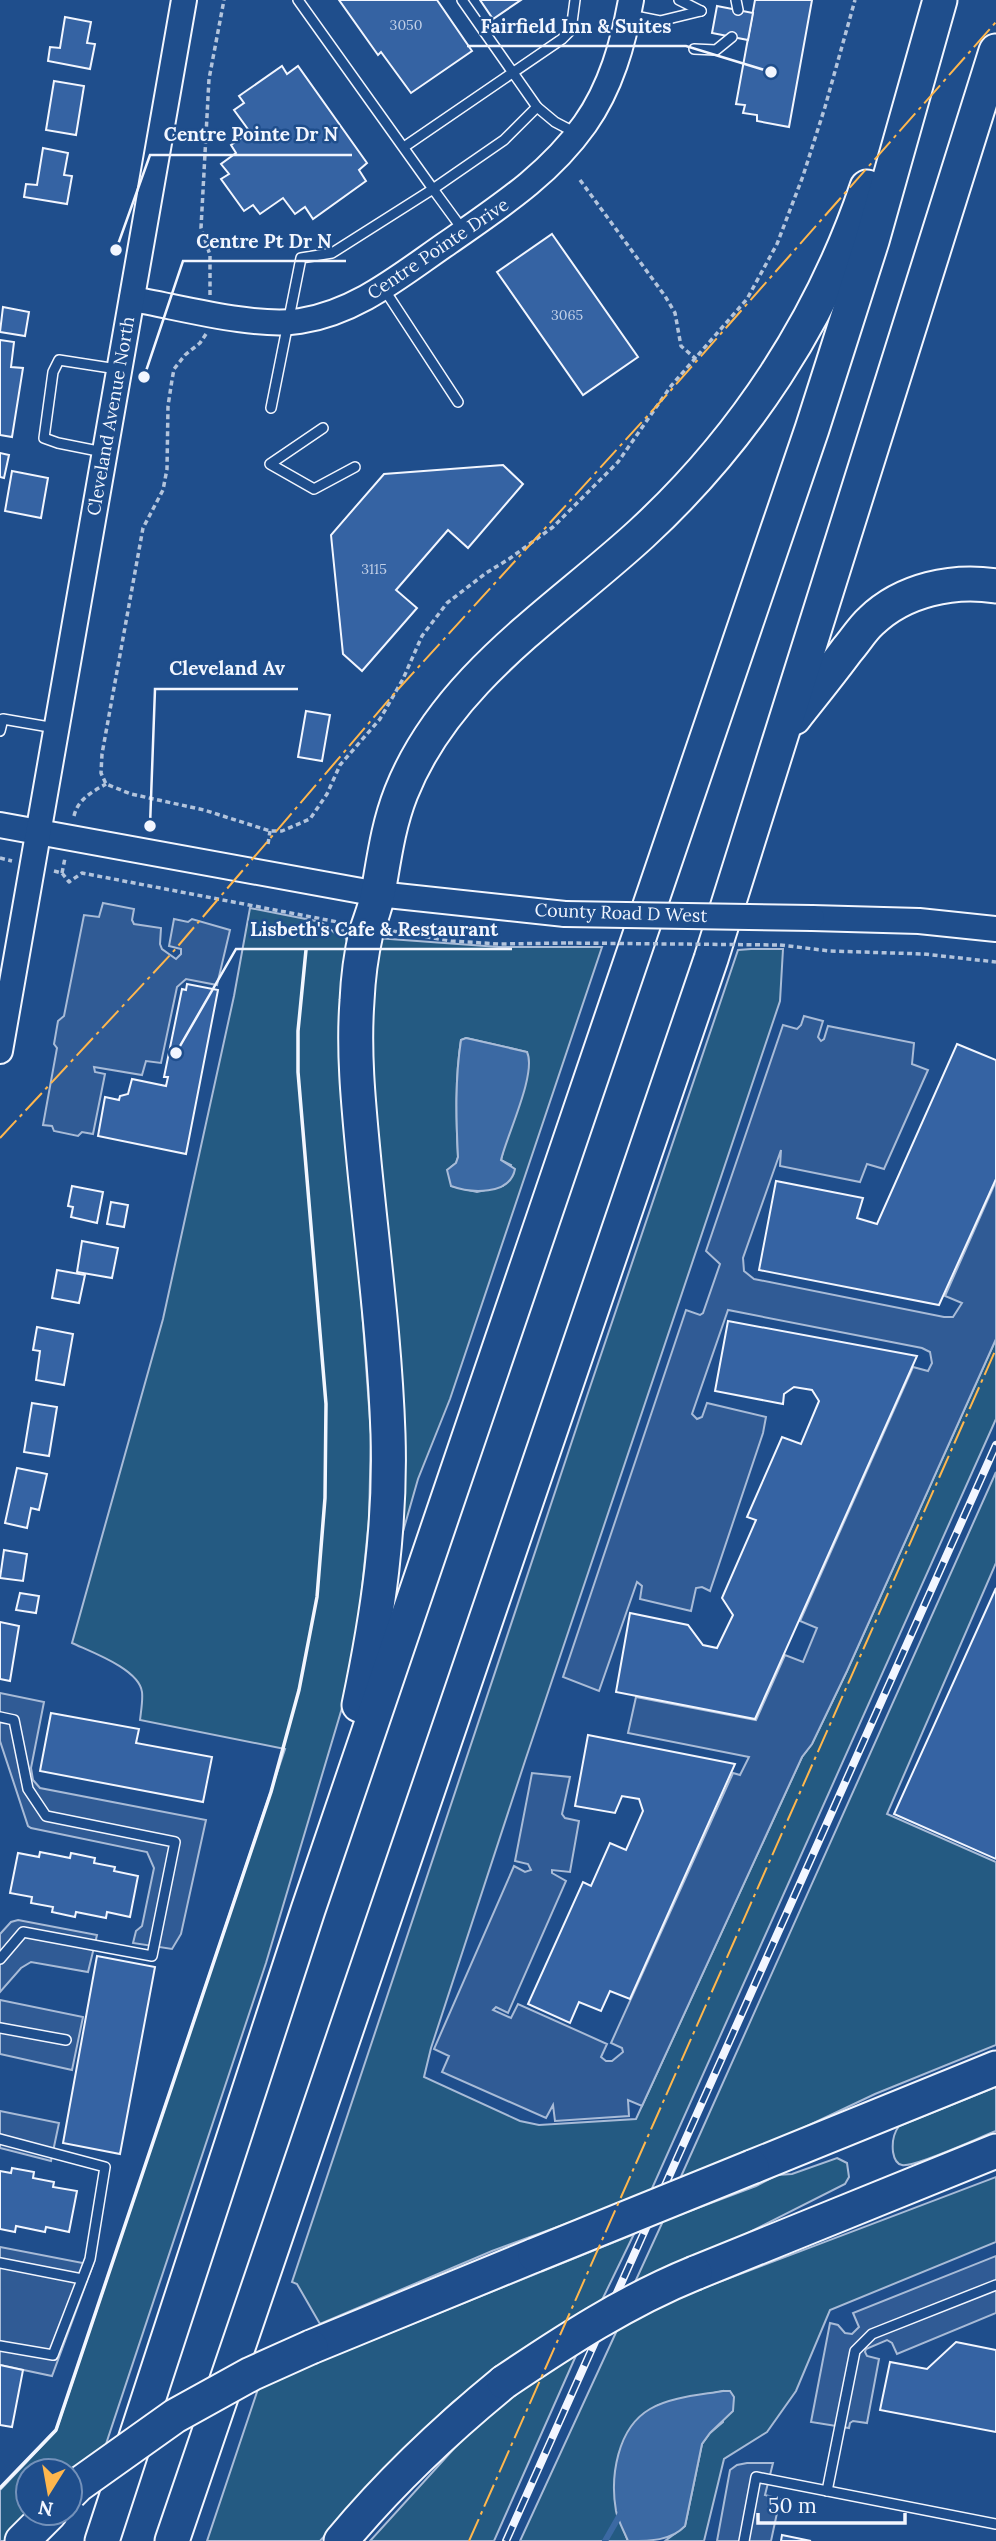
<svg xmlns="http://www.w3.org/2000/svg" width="996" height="2541" viewBox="0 0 996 2541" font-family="Lora,serif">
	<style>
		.green { fill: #245a82; stroke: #a8bbd7; stroke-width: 2; fill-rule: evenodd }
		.parking { fill: #305b95; stroke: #a8bbd7; stroke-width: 2 }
		.water { fill: #3b69a3; stroke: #a8bbd7; stroke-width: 2 }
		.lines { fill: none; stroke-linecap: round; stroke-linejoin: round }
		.stream { stroke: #3b69a3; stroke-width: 6 }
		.building { fill: #3563a3; stroke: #f2f6ff; stroke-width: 2 }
		.lane-casing { stroke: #f2f6ff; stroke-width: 12 }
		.secondary-casing { stroke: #f2f6ff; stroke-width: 28 }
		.highway-casing { stroke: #f2f6ff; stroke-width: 37 }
		.path { stroke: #b3c4dc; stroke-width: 3.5; stroke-dasharray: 5 3.5; stroke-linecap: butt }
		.lane { stroke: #1f4e8c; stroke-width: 9 }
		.secondary { stroke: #1f4e8c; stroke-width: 24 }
		.highway { stroke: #1f4e8c; stroke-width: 33 }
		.rail-casing { stroke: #f2f6ff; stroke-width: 8 }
		.rail { stroke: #1f4e8c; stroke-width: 5; stroke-dasharray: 16; stroke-linecap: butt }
		.secondary-bridge-casing { stroke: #f2f6ff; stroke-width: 28; stroke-linecap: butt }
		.highway-bridge-casing { stroke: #f2f6ff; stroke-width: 37; stroke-linecap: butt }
		.path-bridge { stroke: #b3c4dc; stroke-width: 3.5; stroke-dasharray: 5 3.5; stroke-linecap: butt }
		.secondary-bridge { stroke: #1f4e8c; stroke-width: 24 }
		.highway-bridge { stroke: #1f4e8c; stroke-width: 33 }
		.wall { stroke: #f2f6ff; stroke-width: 3.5 }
		.power { stroke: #ffb74d; stroke-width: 2; stroke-dasharray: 24 5 3.5 5; stroke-linecap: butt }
		.labels { text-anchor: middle; stroke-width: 5; stroke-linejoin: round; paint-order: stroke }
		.number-label { font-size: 14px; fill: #c3d1e8 }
		.street-label { font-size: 18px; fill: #f2f6ff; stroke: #1f4e8c }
		.leader { fill: none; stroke: #f2f6ff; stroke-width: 2.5 }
		.callout-dot { fill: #f2f6ff; stroke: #1f4e8c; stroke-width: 2.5 }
		.callout-label { font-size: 19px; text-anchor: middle; font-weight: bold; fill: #f2f6ff; stroke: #1f4e8c; stroke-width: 5; stroke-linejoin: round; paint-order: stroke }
	</style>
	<rect width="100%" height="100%" fill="#1f4e8c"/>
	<g class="green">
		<path d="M250,908L321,922L335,933L343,930L349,948L356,1227L371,1434L369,1519L357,1638L342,1708L266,1963L105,2447L70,2471H28V2513L10,2541H0V2490L56,2431L285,1749L140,1720C141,1711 143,1700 142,1692C139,1669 91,1652 72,1643L163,1319L234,996Z"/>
		<path d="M376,938L499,947H602L450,1399L418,1479L392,1570L367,1043ZM466,1038L527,1052L501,1160L511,1165L503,1186L477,1192L451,1186V1167L456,1163L458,1157C456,1118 455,1079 461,1040Z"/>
		<path d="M751,949H783L780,1001L525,1761L431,2048L424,2077L520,2121L539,2125L636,2119L802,1757L812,1744L847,1671L996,1339V1419L650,2193L492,2251L320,2324L297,2284L292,2282L587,1396L738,950Z"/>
		<path d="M996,1472V1563L887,1814L996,1862V2045L875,2094L763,2147L679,2181Z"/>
		<path d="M996,2087V2131C980,2137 914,2168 902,2165C896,2164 894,2158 893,2152C892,2143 893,2134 899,2126Z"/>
		<path d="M837,2158L847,2163L849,2177L845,2184L740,2237L635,2282L663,2221L756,2186L777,2175L792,2174Z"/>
		<path d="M996,2177V2242L830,2310L796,2391L767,2432L724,2459L704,2541H665L685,2526L702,2444L710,2433L723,2422V2391L658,2405L617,2513L628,2541H520L618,2328L677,2298Z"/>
		<path d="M634,2234L602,2300L516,2354L453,2402L396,2456L320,2541H207L259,2386Z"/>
		<path d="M578,2351L494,2541H370L479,2421L519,2388Z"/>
	</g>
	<g class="parking">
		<path d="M103,903L134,909L132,920L134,924L161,928L160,944L162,949L176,959L181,954V949L169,946L174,919L188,922L192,919L230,930L217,985L186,979L177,987L161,1063L146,1061L142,1075L94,1067L95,1072L105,1074L93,1134L82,1132L78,1136L54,1131L52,1126L43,1125L57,1048L54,1044L58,1021L64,1016L84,915L99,917Z"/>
		<path d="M804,1016L823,1021L818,1037L821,1041L824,1039L828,1026L914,1043L912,1064L928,1070L884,1169L867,1164L860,1182L780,1166L781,1150L743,1258L744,1271L754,1279L944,1317H953L962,1303L945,1296L996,1181V1339L847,1671L812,1744L802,1757L642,2106L628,2100L629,2116L555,2121L553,2105L546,2118L442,2072L449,2056L434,2049L514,1866L525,1872L531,1870L528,1864L515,1861L532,1773L570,1777L562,1814L565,1818L579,1821L570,1872L552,1870V1873L566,1881L508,2013L496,2007L493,2010L511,2018L518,2004L607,2044L601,2057L606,2061H612L623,2052L622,2048L611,2043L733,1773L740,1775L749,1757L628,1733L636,1697L756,1720L785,1655L803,1662L817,1628L800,1621L913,1367L928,1371L932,1363L930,1352L922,1348L728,1310L692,1414L697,1419L702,1417L707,1403L766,1417L763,1433L710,1591L702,1587L696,1588L691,1611L640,1599L642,1586L637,1582L599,1691L563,1677L686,1310L700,1315L703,1313L720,1264L706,1251L783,1025L797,1029L801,1025Z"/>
		<path d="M0,1693L44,1702L31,1768L33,1780L40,1788L206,1820L181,1934L172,1949L133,1943L136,1931L142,1926L154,1868L147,1852L31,1828L28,1826L0,1741Z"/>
		<path d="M18,1920L97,1935L88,1972L31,1962L21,1968L0,1992V1934L11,1922Z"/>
		<path d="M0,2000L83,2017L72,2070L0,2054Z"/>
		<path d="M0,2111L59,2123L51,2161L0,2148Z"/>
		<path d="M0,2247L93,2265L52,2376L0,2365Z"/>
		<path d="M996,2256V2313L897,2354L892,2343L887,2340L866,2349L865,2352L867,2356L879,2359L867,2423L853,2421L850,2423L849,2428L811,2422L830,2323L838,2325L845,2333L852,2334L859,2327L853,2313Z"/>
		<path d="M747,2463H773L765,2495L780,2499L771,2541H717L730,2470L737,2465Z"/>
	</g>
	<g class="water">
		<path d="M466,1038L527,1052C537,1073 507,1135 501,1160L515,1169C510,1196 470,1193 451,1186L447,1170L456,1163L458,1157C456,1118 455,1079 461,1040Z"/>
		<path d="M723,2391H730L734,2397L733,2411L710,2433L702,2444L685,2526C671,2541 650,2541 628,2541C624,2531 618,2521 616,2511C610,2477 617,2428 650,2409C670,2397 700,2395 723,2391Z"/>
	</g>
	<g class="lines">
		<path class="stream" d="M605,2541L621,2513"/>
	</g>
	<g class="building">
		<path d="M339,0H437L472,51L411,93L381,52L378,55Z"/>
		<path d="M480,0H521L493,19Z"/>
		<path d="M755,0H812L789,127L757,121V115L743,113L745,105L736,104Z"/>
		<path d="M717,6L753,13L748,40L712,33Z"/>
		<path d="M65,17L91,22L87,43L95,44L90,69L48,61L50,47L60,48Z"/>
		<path d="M282,66L287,74L298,66L367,163L359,170L366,181L313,219L305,207L295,214L283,198L260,214L253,205L244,211L221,179L229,174L221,164L236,153L231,145L250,132L234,110L244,103L239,96Z"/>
		<path d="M54,81L84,86L76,135L46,130Z"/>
		<path d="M43,148L68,153L64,175L72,176L67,204L24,197L26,184L37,185Z"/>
		<path d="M552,234L638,357L583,395L497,272Z"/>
		<path d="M3,307L29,312L25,336L0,332Z"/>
		<path d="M0,340L14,342L11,367L23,368L12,437L0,435Z"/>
		<path d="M0,453L9,455L4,478L0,477Z"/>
		<path d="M503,465L523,484L468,548L448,530L396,590L417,608L362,671L343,654L331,535L384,474Z"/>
		<path d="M12,471L48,478L41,518L5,511Z"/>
		<path d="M306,711L330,715L322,761L298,757Z"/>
		<path d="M187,984L218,990L186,1154L98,1136L105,1097L119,1100L120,1096L128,1094L132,1079L166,1086L168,1077H164L182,989L186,990Z"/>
		<path d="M957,1044L996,1060V1179L939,1305L759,1270L776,1181L863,1198L857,1218L877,1224Z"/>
		<path d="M72,1186L103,1192L97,1223L71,1217L73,1207L68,1206Z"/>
		<path d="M111,1202L128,1205L124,1227L107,1224Z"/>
		<path d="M82,1241L118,1248L112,1278L77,1272Z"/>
		<path d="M57,1270L85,1275L79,1303L52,1298Z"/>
		<path d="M728,1321L917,1356L755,1719L616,1692L630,1613L688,1625L703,1645L717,1648L733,1615L722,1598L756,1520L747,1517L782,1437L801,1444L819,1401L812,1390L794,1387L784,1394L783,1404L715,1391Z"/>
		<path d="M37,1327L73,1334L64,1385L36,1380L40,1351L33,1350Z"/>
		<path d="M32,1403L57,1407L49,1456L24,1452Z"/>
		<path d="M17,1468L47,1474L39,1510L31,1508L27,1528L5,1523Z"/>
		<path d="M4,1550L27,1554L23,1581L0,1578Z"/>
		<path d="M996,1588V1859L894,1814Z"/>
		<path d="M20,1593L39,1596L36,1613L16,1610Z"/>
		<path d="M0,1622L19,1626L10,1681L0,1679Z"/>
		<path d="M51,1713L139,1729L136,1743L212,1757L203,1802L40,1771Z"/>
		<path d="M588,1735L735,1764L630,1999L610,1991L601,2011L579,2002L570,2023L528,2004L583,1882L591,1886L610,1843L626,1850L643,1811L639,1799L622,1796L615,1813L575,1806Z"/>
		<path d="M40,1852L70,1858L71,1853L95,1858L94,1863L115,1867L114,1871L138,1876L130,1917L107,1912L106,1918L76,1912L75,1917L52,1912L53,1907L31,1903L32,1897L10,1893L18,1853L39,1857Z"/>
		<path d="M97,1956L155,1967L120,2154L63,2143Z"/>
		<path d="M12,2168L34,2172L33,2178L54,2182L53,2187L77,2191L69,2232L46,2227L45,2232L16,2226L15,2232L0,2229V2171L11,2173Z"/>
		<path d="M956,2342L996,2350V2432L880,2410L890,2362L927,2369Z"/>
		<path d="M0,2365L23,2370L12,2427L0,2425Z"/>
		<path d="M782,2535L811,2541H781Z"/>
	</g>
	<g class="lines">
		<defs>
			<g id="lane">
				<path d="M298,0L433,189L504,140L537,107"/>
				<path d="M462,0L537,107L555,122L576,133"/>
				<path d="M679,0L701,11"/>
				<path d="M736,0L738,10"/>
				<path d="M630,15L660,21L701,11"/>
				<path d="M694,49L716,50L732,37"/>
				<path d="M404,147L562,39L571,30L575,0"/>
				<path d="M384,289L458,402"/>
				<path d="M271,408L301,258L332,253L433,189L463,230"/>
				<path d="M323,428L270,464L314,489L355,467"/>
				<path d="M103,452L58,443L44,438L53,372L59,360L117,369"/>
				<path d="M0,731L3,719L55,728"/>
				<path d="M0,1717L14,1720L28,1789L46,1816L175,1842L152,1956L23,1932L0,1959"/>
				<path d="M0,2028L66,2040"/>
				<path d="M0,2139L105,2167L90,2259L53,2355L0,2346"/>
				<path d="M0,2263L82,2279"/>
				<path d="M827,2491L855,2351L872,2334L996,2285"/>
				<path d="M744,2541L756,2477L996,2524"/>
			</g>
			<g id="secondary">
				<path d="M132,299C179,307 254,328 300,321C358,312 402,274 449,242C499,207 549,175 585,124C611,87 623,44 631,0"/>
				<path d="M0,825L378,894L565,914"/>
				<path d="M812,918L919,921L996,929"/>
				<path d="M0,1051L184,0"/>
			</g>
			<g id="highway">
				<path d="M794,718C812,695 830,673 847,650C855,641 862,629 871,621C903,590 953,579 996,586"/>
				<path d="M359,1705C378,1615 391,1526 388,1434C385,1344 373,1253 364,1162C359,1109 353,1055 357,1001C358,979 361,955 366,933C370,920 376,906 378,893C384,859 388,826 401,793C446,679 555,613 641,534C744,439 822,320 867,187"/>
				<path d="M752,2167L996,2068"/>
				<path d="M695,2273L996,2151"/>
				<path d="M311,2347L535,2255"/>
				<path d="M22,2541L50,2513"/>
				<path d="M102,2541L308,1910L812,429L872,241L940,0"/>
				<path d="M172,2541L711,959L996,51"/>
				<path d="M341,2541C390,2482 444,2431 504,2382"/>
			</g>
		</defs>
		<use href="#lane" class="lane-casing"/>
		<use href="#secondary" class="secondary-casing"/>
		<use href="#highway" class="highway-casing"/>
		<g class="path">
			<path d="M580,180L665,296L675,313L681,346L696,359"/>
			<path d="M210,295V255L201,228L209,79L224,0"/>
			<path d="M206,334L200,343L185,355L174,369L172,380L168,406L167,469L163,490L143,528L102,754L101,773L106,784L131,794L204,810L270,831H282L310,819L327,794L340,765L380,719L403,679L422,636L447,603L486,573L509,559L553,527L618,462L671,386L747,299L777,244L803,176L825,107L855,0"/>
			<path d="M74,816C78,799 92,792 106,784"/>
			<path d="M268,844L270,831"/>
			<path d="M0,858L12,861"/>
			<path d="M54,871L62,873L69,882L82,873L343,923"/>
			<path d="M62,873L65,858"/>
			<path d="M392,931L451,941L499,944L568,943"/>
			<path d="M780,945L830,951L924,954L996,962"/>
		</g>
		<use href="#lane" class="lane"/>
		<use href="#secondary" class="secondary"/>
		<use href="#highway" class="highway"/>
		<defs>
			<path id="rail" d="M506,2541L996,1445"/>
		</defs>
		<use href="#rail" class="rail-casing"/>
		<use href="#rail" class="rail"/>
		<defs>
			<path id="secondary-bridge" d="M565,914L812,918"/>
			<g id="highway-bridge">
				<path d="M535,2255L752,2167"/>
				<path d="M504,2382C565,2341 626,2301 695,2273"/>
				<path d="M70,2493L78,2485L175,2416L251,2374L311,2347"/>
			</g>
		</defs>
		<use href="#secondary-bridge" class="secondary-bridge-casing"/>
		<use href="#highway-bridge" class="highway-bridge-casing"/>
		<path class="path-bridge" d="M568,943L780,945"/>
		<use href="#secondary-bridge" class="secondary-bridge"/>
		<use href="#highway-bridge" class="highway-bridge"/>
		<path class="wall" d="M0,2488L56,2430L271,1792L299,1690L317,1597L325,1498L326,1404L298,1072V1031L306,950"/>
		<g class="power">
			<path d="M0,1138L172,953L392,696L672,389L996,22"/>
			<path d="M469,2541L996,1349"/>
		</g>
	</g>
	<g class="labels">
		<g class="number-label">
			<text x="406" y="30">3050</text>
			<text x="567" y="320">3065</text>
			<text x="374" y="574">3115</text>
		</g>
		<g class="street-label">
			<text transform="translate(438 249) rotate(-34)" y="6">Centre Pointe Drive</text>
			<text transform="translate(111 416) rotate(-80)" y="6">Cleveland Avenue North</text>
			<text transform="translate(621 913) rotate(2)" y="6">County Road D West</text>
		</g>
	</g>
	<path class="leader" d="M771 72L686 46H467M116 250L150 155H352M144 377L183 261H346M150 826L155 689H298M176 1053L236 949H512"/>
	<g class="callout-dot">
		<circle cx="771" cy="72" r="7"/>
		<circle cx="116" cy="250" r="7"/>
		<circle cx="144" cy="377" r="7"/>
		<circle cx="150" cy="826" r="7"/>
		<circle cx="176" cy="1053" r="7"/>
	</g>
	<g class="callout-label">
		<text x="576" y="33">Fairfield Inn &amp; Suites</text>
		<text x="251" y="141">Centre Pointe Dr N</text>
		<text x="264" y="248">Centre Pt Dr N</text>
		<text x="227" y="675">Cleveland Av</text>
		<text x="374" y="936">Lisbeth's Cafe &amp; Restaurant</text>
	</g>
	<g transform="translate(49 2492) rotate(191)"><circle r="33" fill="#1f4e8c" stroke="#7391ba" stroke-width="2"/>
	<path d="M0-5L12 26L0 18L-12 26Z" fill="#ffb74d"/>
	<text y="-10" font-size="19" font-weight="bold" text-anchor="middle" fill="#f2f6ff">N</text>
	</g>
	<path d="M758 2513v10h147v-10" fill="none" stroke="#f2f6ff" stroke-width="3.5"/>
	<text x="768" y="2513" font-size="21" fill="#f2f6ff" stroke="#1f4e8c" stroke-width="5" paint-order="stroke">50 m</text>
</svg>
